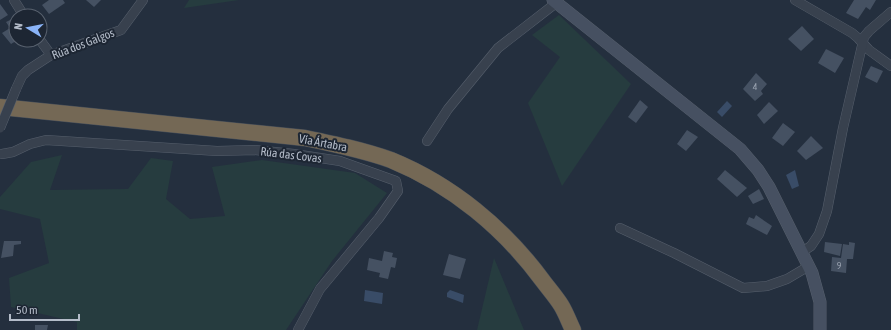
<svg xmlns="http://www.w3.org/2000/svg" width="891" height="330" viewBox="0 0 891 330" font-family="'Asap Condensed',sans-serif">
	<style>
		.green { fill: #263c3f }
		.water { fill: #394c67 }
		.building { fill: #455162 }
		.lines { fill: none; stroke-linecap: round; stroke-linejoin: round }
		.street-casing { stroke: #565f6c; stroke-width: 10 }
		.secondary-casing { stroke: #565f6c; stroke-width: 13 }
		.highway-casing { stroke: #434c59; stroke-width: 17 }
		.street { stroke: #38414e; stroke-width: 9 }
		.secondary { stroke: #465061; stroke-width: 12 }
		.highway { stroke: #746855; stroke-width: 16 }
		.street-bridge-casing { stroke: #565f6c; stroke-width: 10; stroke-linecap: butt }
		.street-bridge { stroke: #38414e; stroke-width: 9 }
		.labels { text-anchor: middle; stroke-width: 4; stroke-linejoin: round; paint-order: stroke }
		.number-label { font-size: 10px; fill: #98a1af }
		.street-label { font-size: 12px; fill: #b4bcc9; stroke: #1d2633 }
	</style>
	<rect width="100%" height="100%" fill="#242f3e"/>
	<g class="green">
		<path d="M189,0H239L184,8Z"/>
		<path d="M559,15L631,84L562,186L528,103L560,57L532,35Z"/>
		<path d="M62,155L50,190L128,189L151,158L173,161L166,199L190,219L225,216L212,167L262,160L355,173L387,193L332,261L286,330H77V322L11,307L9,278L49,263L40,219L0,209V197L31,162Z"/>
		<path d="M494,258L524,330H477Z"/>
	</g>
	<g class="water">
		<path d="M727,101L732,106L722,117L717,112Z"/>
		<path d="M795,170L799,186L792,189L786,175Z"/>
		<path d="M365,290L383,293L382,304L364,301Z"/>
		<path d="M450,290L464,295L463,303L447,297V293Z"/>
	</g>
	<g class="building">
		<path d="M49,0H63L65,3L49,14L42,5Z"/>
		<path d="M86,0H101L94,7Z"/>
		<path d="M854,0H876L870,10L866,7L858,19L846,13Z"/>
		<path d="M0,4L8,15L0,20Z"/>
		<path d="M16,17V41L11,44L2,33L10,28L6,22Z"/>
		<path d="M802,26L814,39L801,51L788,39Z"/>
		<path d="M826,49L844,58L835,73L818,63Z"/>
		<path d="M871,66L883,71L877,83L865,77Z"/>
		<path d="M756,73L767,84L761,91L763,94L755,101L743,89Z"/>
		<path d="M640,100L648,107L636,123L628,117Z"/>
		<path d="M769,102L778,111L764,124L757,115Z"/>
		<path d="M783,123L795,132L783,146L772,138Z"/>
		<path d="M687,130L698,137L686,151L677,144Z"/>
		<path d="M811,136L823,148L806,160L797,151Z"/>
		<path d="M725,170L747,188L737,197L717,179Z"/>
		<path d="M759,189L764,199L753,204L748,196Z"/>
		<path d="M756,215L772,226L767,235L746,224L749,217L754,219Z"/>
		<path d="M4,241H21V244L14,245L13,256L1,258Z"/>
		<path d="M825,242L842,244L840,256L824,252Z"/>
		<path d="M849,242L855,243L853,259H847L846,273L831,271L832,257L841,258L843,244L849,245Z"/>
		<path d="M384,251L393,253L392,257L397,258L395,268L391,267L388,279L379,277L380,273L367,270L369,258L382,261Z"/>
		<path d="M449,254L466,259L460,279L443,275Z"/>
		<path d="M35,325H48L47,330H35Z"/>
	</g>
	<g class="lines">
		<defs>
			<g id="street">
				<path d="M14,0L24,16"/>
				<path d="M795,0L852,33L858,38L869,50L891,66"/>
				<path d="M40,40L51,55"/>
				<path d="M16,89L22,76L28,70L51,55L121,30L143,0"/>
				<path d="M427,141L448,109L498,48L556,3"/>
				<path d="M2,154L13,152L30,144L46,140L217,151L255,150L294,154L340,161L396,181L398,191L379,218L320,289L298,330"/>
				<path d="M620,228L674,253L743,288L767,286L787,279L809,266"/>
				<path d="M802,252L811,246L819,234L827,211L843,128L864,37L869,31L891,12"/>
			</g>
			<path id="secondary" d="M553,0L740,149L758,170L769,187L812,273L820,302V330"/>
			<path id="highway" d="M0,107L305,138C334,144 363,150 391,160C452,185 504,228 543,281C549,289 556,297 561,305C566,313 569,322 573,330"/>
		</defs>
		<use href="#street" class="street-casing"/>
		<use href="#secondary" class="secondary-casing"/>
		<use href="#highway" class="highway-casing"/>
		<use href="#street" class="street"/>
		<use href="#secondary" class="secondary"/>
		<use href="#highway" class="highway"/>
		<defs>
			<path id="street-bridge" d="M0,128L16,89"/>
		</defs>
		<use href="#street-bridge" class="street-bridge-casing"/>
		<use href="#street-bridge" class="street-bridge"/>
	</g>
	<g class="labels">
		<g class="number-label">
			<text x="755" y="90">4</text>
			<text x="839" y="269">9</text>
		</g>
		<g class="street-label">
			<text transform="translate(83 44) rotate(-21)" y="4">Rúa dos Galgos</text>
			<text transform="translate(323 143) rotate(11)" y="4">Vía Ártabra</text>
			<text transform="translate(291 155) rotate(7)" y="4">Rúa das Covas</text>
		</g>
	</g>
	<g transform="translate(28 28) rotate(280)"><circle r="19" fill="#1d2633" stroke="#59626f"/>
	<path d="M0-3L7 15L0 10L-7 15Z" fill="#8ab4f8"/>
	<text y="-6" font-size="11" font-weight="bold" text-anchor="middle" fill="#b4bcc9">N</text>
	</g>
	<path d="M10 314v6h69v-6" fill="none" stroke="#b4bcc9" stroke-width="2"/>
	<text x="16" y="314" font-size="12" fill="#b4bcc9" stroke="#1d2633" stroke-width="3" paint-order="stroke">50 m</text>
</svg>
